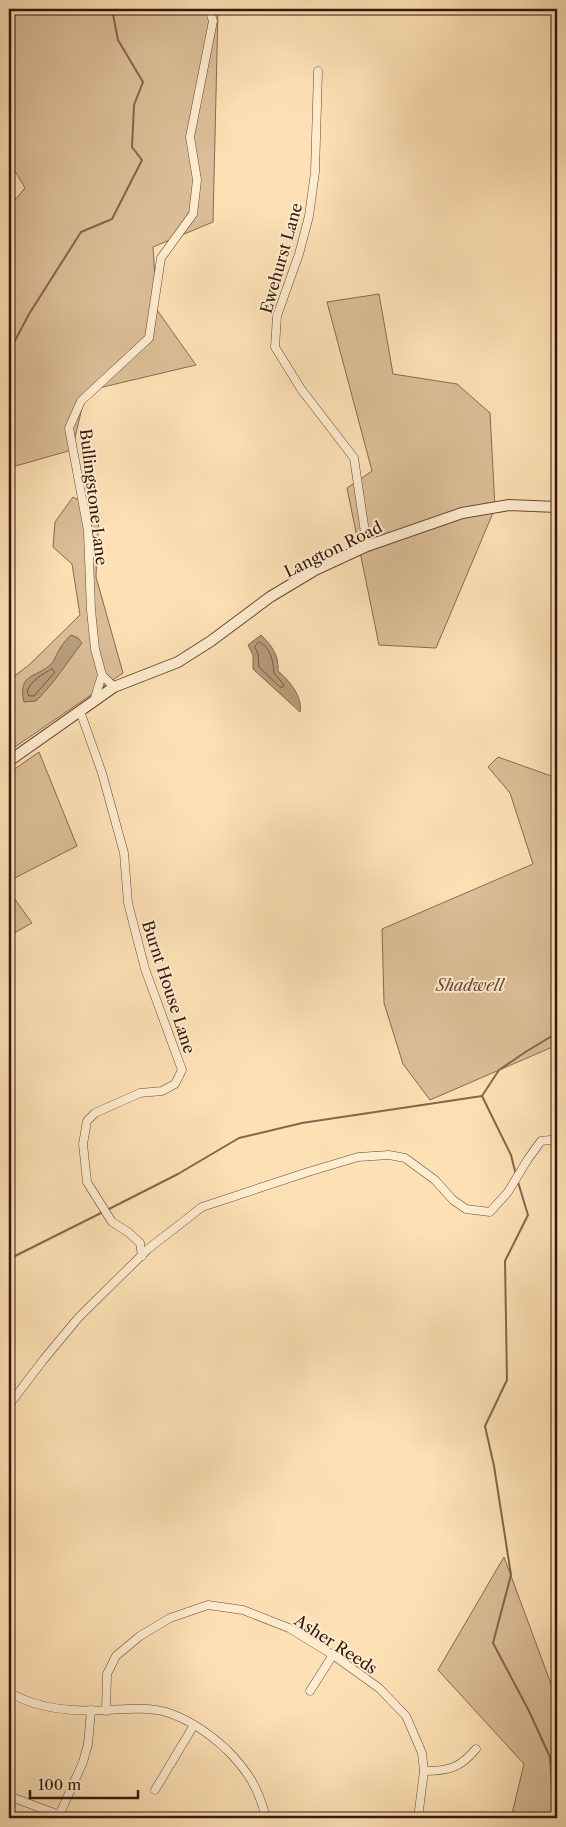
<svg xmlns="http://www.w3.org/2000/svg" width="566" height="1827" viewBox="0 0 566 1827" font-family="'Libre Caslon Text',serif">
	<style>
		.green { fill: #dbbe98; stroke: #886a50 }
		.water { fill: #b99c7b; stroke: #84664d }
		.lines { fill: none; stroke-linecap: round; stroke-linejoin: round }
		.shore { stroke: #775842; stroke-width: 1 }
		.stream { stroke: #84664d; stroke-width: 2 }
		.minor-casing { stroke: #674834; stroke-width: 9 }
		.tertiary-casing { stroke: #674834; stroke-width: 12 }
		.minor { stroke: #feeccf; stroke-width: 8 }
		.tertiary { stroke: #feeccf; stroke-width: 10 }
		.labels { text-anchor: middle; stroke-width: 4; stroke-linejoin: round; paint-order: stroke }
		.street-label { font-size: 16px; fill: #351509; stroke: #feeccf }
		.park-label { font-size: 16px; font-style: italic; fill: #674834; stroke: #feeccf }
	</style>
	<rect width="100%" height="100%" fill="#fde1b5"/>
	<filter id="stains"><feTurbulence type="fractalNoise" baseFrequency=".004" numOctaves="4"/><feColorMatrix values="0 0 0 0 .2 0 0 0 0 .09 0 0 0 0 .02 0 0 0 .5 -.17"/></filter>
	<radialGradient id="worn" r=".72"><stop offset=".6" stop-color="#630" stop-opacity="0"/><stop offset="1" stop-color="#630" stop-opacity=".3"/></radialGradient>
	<g class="green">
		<path d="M9,9H218L213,222L153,247L157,310L196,365L86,391L72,450L12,467L9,475V207L25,188L9,161Z"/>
		<path d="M379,294L393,374L457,384L490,413L495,508L436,648L379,645L347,488L372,471L327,302Z"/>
		<path d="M73,497L99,512L96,577L123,673L9,751V680L29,665L80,615L72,564L53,547L55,522Z"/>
		<path d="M39,752L77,846L9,881V773Z"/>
		<path d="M498,757L557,778V1045L430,1100L403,1064L384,1003L382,929L533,864L510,793L488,767Z"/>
		<path d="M9,891L32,923L9,936Z"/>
		<path d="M504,1557L557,1700V1818H511L524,1764L438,1670Z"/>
	</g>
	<g class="water">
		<path d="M71,635L78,638L82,643C66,664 55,682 36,701L24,702C17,673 37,678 51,664C55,660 57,652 61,647C64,642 68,638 71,635Z"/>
		<path d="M261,635C272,646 279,655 278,671C289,680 303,697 300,712L253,669V655L248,645Z"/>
	</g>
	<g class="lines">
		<g class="shore">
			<path d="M259,642C271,647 273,661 274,673L284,685L283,687H280L259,667L258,654L255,647Z"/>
			<path d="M52,669L55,672L34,696H29L27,691C32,680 41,675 52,669Z"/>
		</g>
		<g class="stream">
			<path d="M9,352L29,314L81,232L112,219L142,160L132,147L134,105L143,82L118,40L112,9"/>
			<path d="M482,1096L499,1070L527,1051L557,1033"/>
			<path d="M518,1182L528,1215L505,1261L507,1380L485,1426L494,1466L511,1575L493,1643L529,1711L550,1757L554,1817"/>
			<path d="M107,1210L178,1174L239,1138L302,1123L482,1096L511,1155L516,1175"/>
			<path d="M9,1259L103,1212"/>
		</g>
		<defs>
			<g id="minor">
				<path d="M318,71L315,172L309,216L299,254L277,316L275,347L301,389L354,458L367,546"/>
				<path d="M114,687L102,675L95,649L91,610L88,531L69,428L81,401L149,338L161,258L193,214L197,180L190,137L213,21L209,9"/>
				<path d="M94,701L102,675"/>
				<path d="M80,711L102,773L124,853L128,903L145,969L182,1070L175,1084L162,1091L140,1093L95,1113L87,1121L83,1144L87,1182L112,1222L128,1232L140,1243L142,1256"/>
				<path d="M557,1183V1221"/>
				<path d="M9,1405L44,1359L79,1317L148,1249L202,1207L308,1172L358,1157L389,1155L405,1158L435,1180L453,1200L466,1209L490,1212L508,1192L528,1159L541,1141L550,1140L557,1143"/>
				<path d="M310,1691L333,1655"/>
				<path d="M9,1692C38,1710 75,1712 108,1710C127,1709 147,1707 166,1712C188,1719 210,1734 227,1750C248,1771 259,1789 266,1818"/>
				<path d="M106,1711L107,1674L116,1656L140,1636L170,1618L208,1605L243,1610L289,1628L333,1655L379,1688L406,1716L422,1753L424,1771L418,1818"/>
				<path d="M424,1771C449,1771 460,1768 476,1749"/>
				<path d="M155,1790L194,1725"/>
				<path d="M9,1796L59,1815"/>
				<path d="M58,1818L83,1762L88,1744L91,1710"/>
			</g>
			<path id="tertiary" d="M9,761L114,687L178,662L211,641L270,597L315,570L367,546L462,513L509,505L557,507"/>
		</defs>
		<use href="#minor" class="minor-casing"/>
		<use href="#tertiary" class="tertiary-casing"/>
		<use href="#minor" class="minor"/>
		<use href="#tertiary" class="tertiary"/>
	</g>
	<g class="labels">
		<g class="street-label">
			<text transform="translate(281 258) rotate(-74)" y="6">Ewehurst Lane</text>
			<text transform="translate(94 497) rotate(83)" y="6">Bullingstone Lane</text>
			<text transform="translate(333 549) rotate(-26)" y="6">Langton Road</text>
			<text transform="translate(169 987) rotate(72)" y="6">Burnt House Lane</text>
			<text transform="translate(336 1644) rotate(33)" y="6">Asher Reeds</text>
		</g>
		<g class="park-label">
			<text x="470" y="991">Shadwell</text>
		</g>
	</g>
	<rect width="566" height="1827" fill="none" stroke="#fde1b5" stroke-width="30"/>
	<rect x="10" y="10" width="546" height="1807" fill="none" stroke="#351509" stroke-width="2.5"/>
	<rect x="15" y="15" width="536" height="1797" fill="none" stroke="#351509"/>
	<path d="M30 1790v8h108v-8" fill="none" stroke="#351509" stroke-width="2.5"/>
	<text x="38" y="1790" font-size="15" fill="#351509" stroke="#feeccf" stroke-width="4" paint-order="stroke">100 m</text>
	<rect width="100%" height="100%" filter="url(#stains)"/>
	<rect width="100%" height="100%" fill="url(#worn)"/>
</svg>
